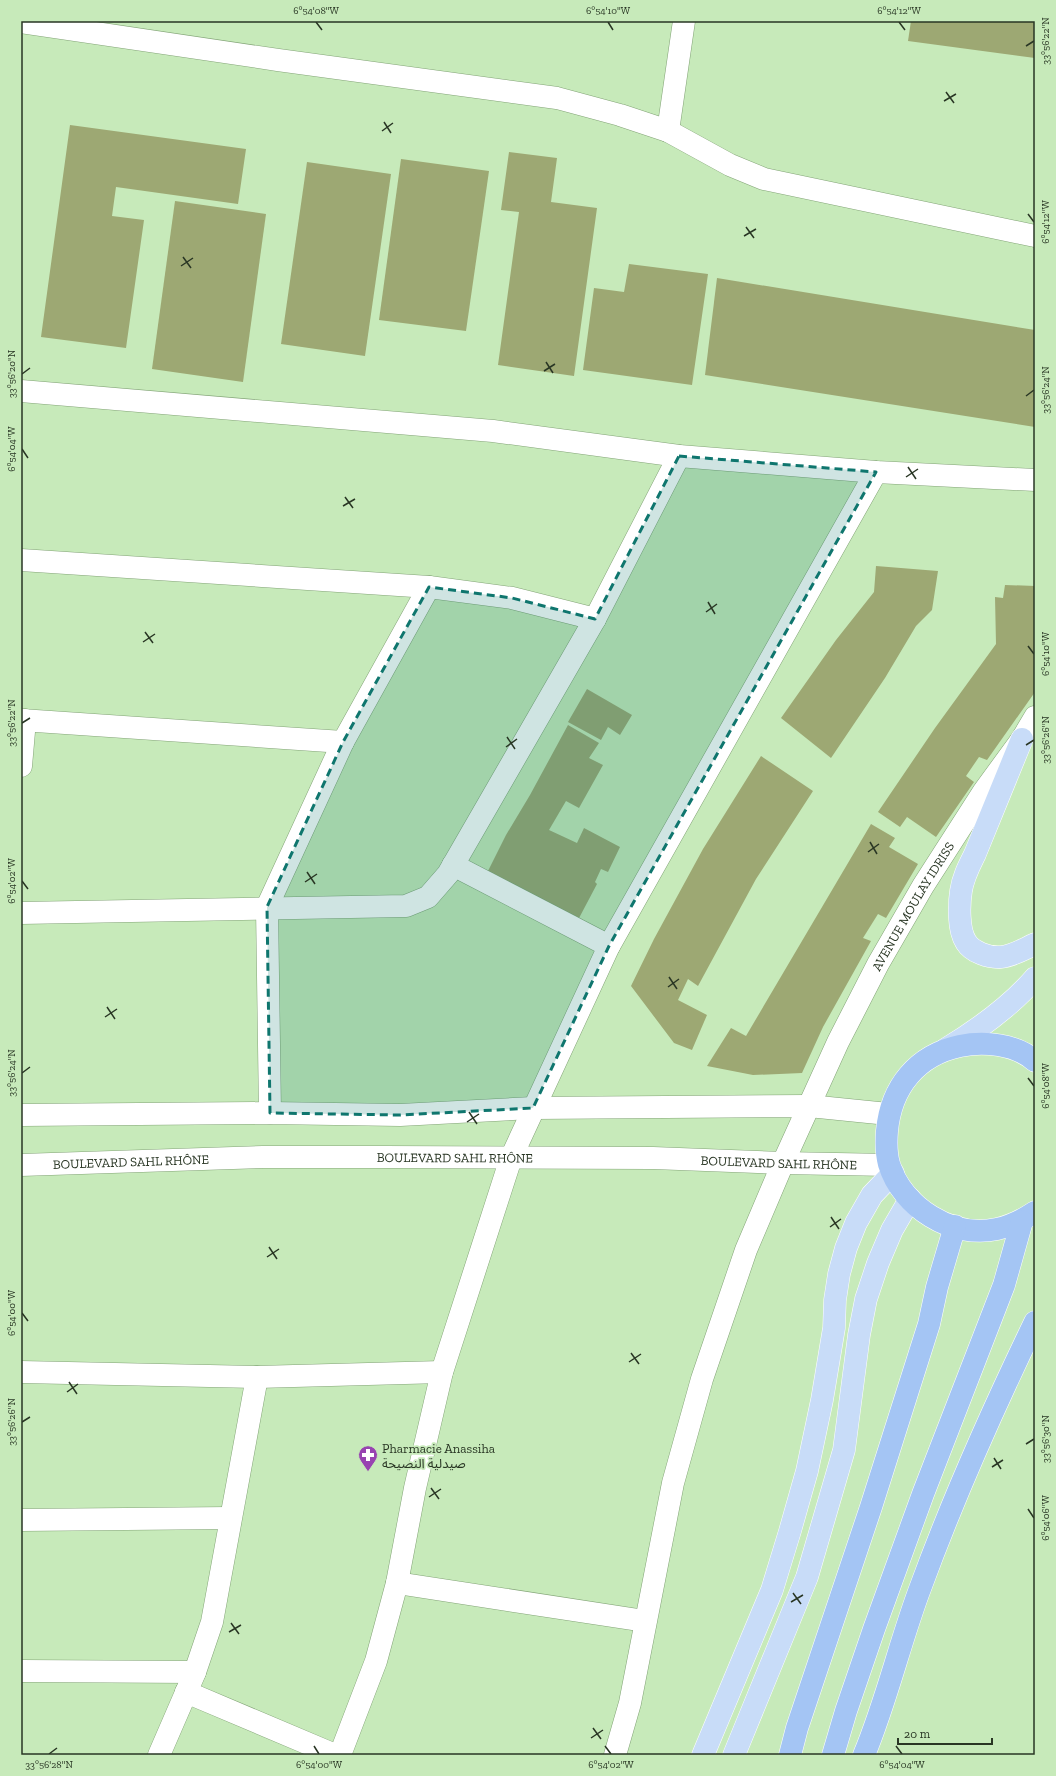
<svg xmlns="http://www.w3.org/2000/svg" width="1056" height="1776" viewBox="0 0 1056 1776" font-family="'Zilla Slab','Noto Sans Arabic',serif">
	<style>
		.building { fill: #9da873 }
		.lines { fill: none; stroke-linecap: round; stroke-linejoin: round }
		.minor-casing { stroke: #83a477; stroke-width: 23 }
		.major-casing { stroke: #fff; stroke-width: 23 }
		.highway-casing { stroke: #fff; stroke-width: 23 }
		.minor { stroke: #fff; stroke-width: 22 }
		.major { stroke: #c8dcf8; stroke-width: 22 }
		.highway { stroke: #a4c5f4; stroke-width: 22 }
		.marked { fill: #0f766e; fill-opacity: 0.2; stroke: #0f766e; stroke-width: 3; stroke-dasharray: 8 5; stroke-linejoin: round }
		.ticks { fill: none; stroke: #293624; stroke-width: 1.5 }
		.labels { text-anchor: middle; stroke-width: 3.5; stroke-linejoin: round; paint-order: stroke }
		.street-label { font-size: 13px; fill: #293624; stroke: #c7eaba }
		.poi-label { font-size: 13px; fill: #293624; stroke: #c7eaba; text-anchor: start }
		.neatline { fill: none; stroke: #293624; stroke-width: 1.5 }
		.ticks-label { font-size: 10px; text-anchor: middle; fill: #293624 }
	</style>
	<rect width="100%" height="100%" fill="#c7eaba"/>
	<g class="building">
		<path d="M911,21H1035V58L908,41Z"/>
		<path d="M70,125L246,149L238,204L116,187L112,216L144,220L126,348L41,337Z"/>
		<path d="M509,152L557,158L551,202L597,208L574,376L498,365L519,212L501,210Z"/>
		<path d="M401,159L489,171L466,331L379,320Z"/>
		<path d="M307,162L391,174L365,356L281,344Z"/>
		<path d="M175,201L266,214L243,382L152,369Z"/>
		<path d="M629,264L708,274L692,385L583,370L594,288L624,292Z"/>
		<path d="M717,278L1035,330V427L705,375Z"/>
		<path d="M876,566L938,571L932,610L916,626L885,678L831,758L781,718L836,640L874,592Z"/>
		<path d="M1005,585L1035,586V692L987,760L979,757L966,776L974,782L936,837L907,817L900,827L878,812L935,728L996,644L995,597L1003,598Z"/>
		<path d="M587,689L632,715L620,735L608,727L601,740L568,722Z"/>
		<path d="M568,725L599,743L589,758L603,765L579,808L566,801L549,830L577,843L584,828L620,847L608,872L601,869L595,882L597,884L578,920L486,875L506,835L530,795Z"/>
		<path d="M761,756L813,791L756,879L698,986L688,979L678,1000L707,1015L692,1050L674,1043L631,986L654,939L703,849Z"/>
		<path d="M871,824L895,838L889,847L918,864L886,918L878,914L863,938L871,941L823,1027L802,1073L753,1075L707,1066L731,1028L746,1036Z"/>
	</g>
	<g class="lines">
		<defs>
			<g id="minor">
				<path d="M21,22L278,60L557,98L620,115L668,131L730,165L764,179L1035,236"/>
				<path d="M668,131L684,21"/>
				<path d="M21,391L493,431L679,456L876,472L1035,480"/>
				<path d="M21,560L429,587L512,598L595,619"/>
				<path d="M21,720L343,742"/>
				<path d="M21,766L25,720"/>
				<path d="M453,865L609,946"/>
				<path d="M21,913L406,906L428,897L448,874L595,619L679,456"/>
				<path d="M270,1113L267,907L343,742L429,587"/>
				<path d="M21,1115L270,1113L400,1115L533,1108L809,1106L888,1114"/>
				<path id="s1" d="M21,1165L263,1157H383L653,1158L783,1163L889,1165"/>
				<path d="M21,1372L257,1377L442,1372"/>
				<path d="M21,1520L230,1518"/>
				<path d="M397,1583L645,1621"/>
				<path d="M21,1671L195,1672"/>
				<path d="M186,1692L335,1755"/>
				<path d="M159,1755L195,1672L212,1622L257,1377"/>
				<path d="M340,1755L376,1661L397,1583L415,1488L442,1372L511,1158L609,946L876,472"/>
				<path id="s2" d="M615,1755L630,1703L673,1483L702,1379L746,1250L783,1163L838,1042L878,964L923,886L984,791L1022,739L1035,717"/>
			</g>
			<g id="major">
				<path d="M1022,739L975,854C969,866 963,877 961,891C959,904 958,930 966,942C972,952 989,958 1001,957C1013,956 1024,949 1035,944"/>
				<path d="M946,1049C979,1029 1010,1007 1035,978"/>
				<path d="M703,1755L772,1590L790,1531L807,1471L822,1400L834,1328L835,1300L839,1274L846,1248L856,1223L872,1195L893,1173"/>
				<path d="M734,1755L807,1577L844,1450L859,1335L866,1299L878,1263L892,1230L910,1199"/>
			</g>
			<g id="highway">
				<path d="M1035,1061C1016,1044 984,1041 960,1046C917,1055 891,1087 887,1131C886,1143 886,1153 889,1164C902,1207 952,1239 997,1229C1011,1226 1023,1220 1035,1212"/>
				<path d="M790,1755L797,1728L871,1507L929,1324L937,1287L955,1226"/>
				<path d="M833,1755L846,1711L874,1629L923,1494L1004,1285L1022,1221"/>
				<path d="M864,1755C887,1700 900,1641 921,1586C954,1496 993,1409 1035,1322"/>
			</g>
		</defs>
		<use href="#minor" class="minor-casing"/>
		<use href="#major" class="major-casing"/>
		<use href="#highway" class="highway-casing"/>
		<use href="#minor" class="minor"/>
		<use href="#major" class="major"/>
		<use href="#highway" class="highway"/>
	</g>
	<path class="marked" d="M679,456L876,472L609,946L533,1108L400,1115L270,1113L267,907L343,742L429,587L512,598L595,619Z"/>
	<path class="ticks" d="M316,22L322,30M608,22L613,30M899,22L905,30M1026,46L1034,41M946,92L954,103M944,101L956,94M384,122L391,133M382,131L393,123M1028,214L1034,222M746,227L754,238M744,236L756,229M183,257L191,268M181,266L193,258M546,362L553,373M544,371L555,364M22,374L30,368M1026,396L1034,390M22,449L28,458M908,467L916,479M906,477L918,469M345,497L353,508M343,506L355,499M708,602L715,614M706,612L717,604M145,632L153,643M143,642L155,634M1028,646L1034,654M22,723L30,718M507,737L515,749M1026,745L1034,740M506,747L517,739M870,842L877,854M868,852L879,844M307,872L315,884M22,881L28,889M305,882L317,874M669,977L677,989M668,987L679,979M107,1007L115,1019M105,1017L117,1009M22,1073L30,1067M1028,1078L1034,1086M469,1112L477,1124M467,1122L479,1114M831,1217L839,1229M830,1227L841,1219M269,1247L277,1259M267,1257L279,1249M22,1313L28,1321M631,1353L639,1364M629,1362L641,1354M69,1382L77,1394M67,1392L78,1384M22,1422L30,1417M1026,1444L1034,1439M994,1458L1001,1469M992,1467L1003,1460M431,1488L439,1499M429,1497L441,1489M1028,1509L1034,1518M793,1593L801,1604M791,1602L803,1595M231,1623L239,1634M229,1632L241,1625M593,1728L601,1739M591,1738L603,1730M314,1746L319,1754M605,1746L611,1754M896,1746L902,1754M49,1754L57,1748"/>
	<defs>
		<symbol id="pharmacy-pin" viewBox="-11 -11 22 30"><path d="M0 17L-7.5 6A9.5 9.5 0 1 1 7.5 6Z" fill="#9843b1" stroke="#c7eaba"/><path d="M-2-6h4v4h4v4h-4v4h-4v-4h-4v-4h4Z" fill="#fff"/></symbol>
	</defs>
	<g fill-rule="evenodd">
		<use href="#pharmacy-pin" x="357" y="1444" width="22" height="30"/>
	</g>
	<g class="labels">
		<g class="street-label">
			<text dy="5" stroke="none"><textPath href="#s2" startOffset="905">AVENUE MOULAY IDRISS</textPath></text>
			<text dy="5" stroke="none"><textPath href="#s1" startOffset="434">BOULEVARD SAHL RHÔNE</textPath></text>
			<text dy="5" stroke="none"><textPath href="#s1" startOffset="110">BOULEVARD SAHL RHÔNE</textPath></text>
			<text dy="5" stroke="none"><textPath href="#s1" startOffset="758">BOULEVARD SAHL RHÔNE</textPath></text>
		</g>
		<g class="poi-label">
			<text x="382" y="1453">Pharmacie Anassiha<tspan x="382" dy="15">صيدلية النصيحة</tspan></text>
		</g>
	</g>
	<rect width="1056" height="1776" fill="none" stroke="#c7eaba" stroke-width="44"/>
	<path d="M898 1738v6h94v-6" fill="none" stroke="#293624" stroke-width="2"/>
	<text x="904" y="1738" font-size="12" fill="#293624" stroke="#c7eaba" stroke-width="3" paint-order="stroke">20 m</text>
	<rect x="22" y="22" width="1012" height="1732" class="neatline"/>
	<g class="ticks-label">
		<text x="316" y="14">6°54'08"W</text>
		<text x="608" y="14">6°54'10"W</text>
		<text x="899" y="14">6°54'12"W</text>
		<text transform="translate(1045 41) rotate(-90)" y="4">33°56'22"N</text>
		<text transform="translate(1045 222) rotate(-90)" y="4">6°54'12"W</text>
		<text transform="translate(11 374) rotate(-90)" y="4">33°56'20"N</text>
		<text transform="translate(1045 390) rotate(-90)" y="4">33°56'24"N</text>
		<text transform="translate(11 449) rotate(-90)" y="4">6°54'04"W</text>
		<text transform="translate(1045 654) rotate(-90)" y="4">6°54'10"W</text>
		<text transform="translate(11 723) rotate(-90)" y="4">33°56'22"N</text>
		<text transform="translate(1045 740) rotate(-90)" y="4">33°56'26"N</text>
		<text transform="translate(11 881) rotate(-90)" y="4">6°54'02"W</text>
		<text transform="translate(11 1073) rotate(-90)" y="4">33°56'24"N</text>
		<text transform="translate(1045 1086) rotate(-90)" y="4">6°54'08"W</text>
		<text transform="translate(11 1313) rotate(-90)" y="4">6°54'00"W</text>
		<text transform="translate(11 1422) rotate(-90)" y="4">33°56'26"N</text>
		<text transform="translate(1045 1439) rotate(-90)" y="4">33°56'30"N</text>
		<text transform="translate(1045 1518) rotate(-90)" y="4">6°54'06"W</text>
		<text x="49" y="1768">33°56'28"N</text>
		<text x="319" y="1768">6°54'00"W</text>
		<text x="611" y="1768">6°54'02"W</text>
		<text x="902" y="1768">6°54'04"W</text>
	</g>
</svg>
